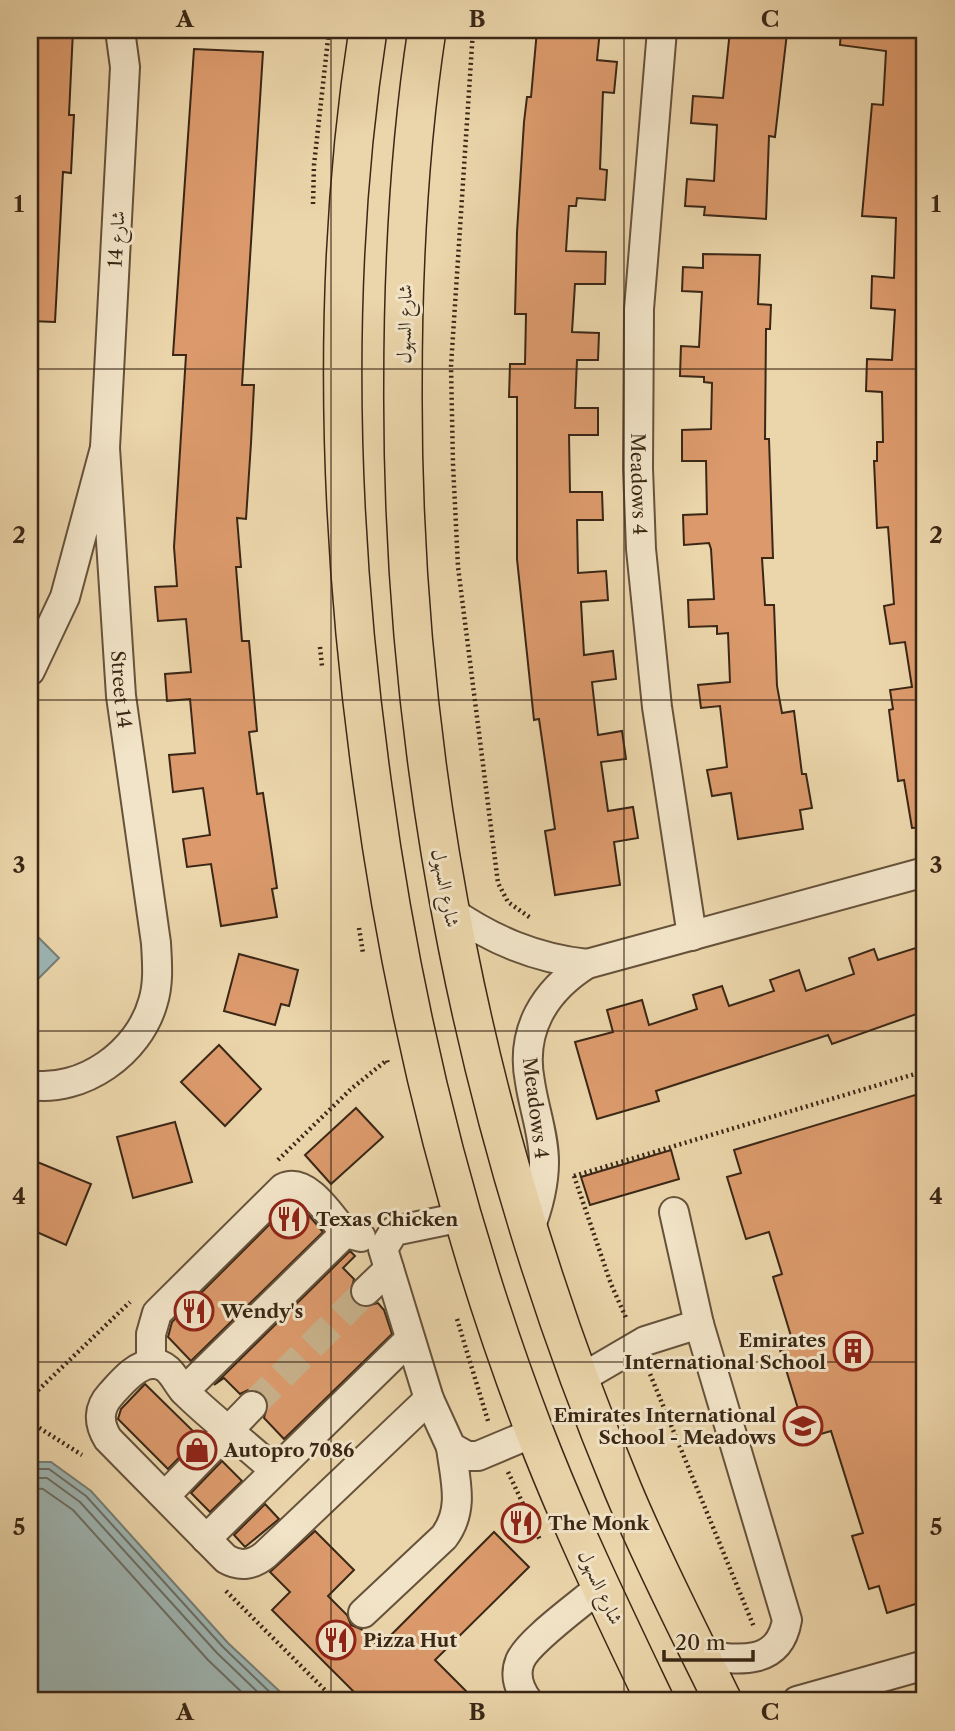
<svg xmlns="http://www.w3.org/2000/svg" width="955" height="1731" viewBox="0 0 955 1731" font-family="'Libre Caslon Text',Amiri,serif">
	<style>
		.water { fill: #9eb6b4; stroke: #767d75; stroke-width: 2 }
		.lines { fill: none; stroke-linecap: round; stroke-linejoin: round }
		.shore { stroke: #6c6e65; stroke-width: 2 }
		.building { fill: #dc9a6c; stroke: #3a2716; stroke-width: 2 }
		.minor-tunnel { stroke: #c8b28c; stroke-width: 28; stroke-dasharray: 28 14; stroke-linecap: butt }
		.minor-casing { stroke: #66523b; stroke-width: 32 }
		.major-casing { stroke: #3a2716; stroke-width: 40 }
		.path { stroke: #3a2716; stroke-width: 4.5; stroke-dasharray: 2 3.5; stroke-linecap: butt }
		.minor { stroke: #f2e4c8; stroke-width: 28 }
		.major { stroke: #ebd5aa; stroke-width: 37 }
		.grid { fill: none; stroke: #3a2716; stroke-width: 2; stroke-opacity: 0.55 }
		.labels { text-anchor: middle; stroke-width: 6; stroke-linejoin: round; paint-order: stroke }
		.street-label { font-size: 19px; fill: #3a2716; stroke: #f2e4c8 }
		.poi-label { font-size: 19px; font-weight: bold; fill: #3a2716; stroke: #f2e4c8; text-anchor: start }
		.neatline { fill: none; stroke: #3a2716; stroke-width: 2.5 }
		.grid-label { font-size: 23px; text-anchor: middle; font-weight: bold; fill: #3a2716 }
	</style>
	<rect width="100%" height="100%" fill="#ebd5aa"/>
	<filter id="stains"><feTurbulence type="fractalNoise" baseFrequency=".00286" numOctaves="4"/><feColorMatrix values="0 0 0 0 .2 0 0 0 0 .09 0 0 0 0 .02 0 0 0 .5 -.17"/></filter>
	<radialGradient id="worn" r=".72"><stop offset=".6" stop-color="#630" stop-opacity="0"/><stop offset="1" stop-color="#630" stop-opacity=".3"/></radialGradient>
	<g class="water">
		<path d="M30,929L59,958L30,987Z"/>
		<path d="M30,1462H51L91,1491L228,1643L290,1701H30Z"/>
	</g>
	<g class="lines">
		<g class="shore">
			<path d="M30,1469H49L86,1496L223,1647L279,1701"/>
			<path d="M30,1478H47L80,1502L217,1653L267,1701"/>
			<path d="M30,1488L43,1489L73,1510L208,1660L251,1701"/>
		</g>
	</g>
	<g class="building">
		<path d="M30,30H73L69,115H74L71,173L63,172L55,322L30,321Z"/>
		<path d="M537,30H600L597,60L617,62L614,93L603,92L600,169L607,170L605,200L577,198L576,206H569L566,251L606,252L605,284H575L572,332L599,333L598,360H577L575,408H598V435H569L570,492H602L603,520H577L578,573L606,571L608,600L581,602L584,655L613,651L616,679L592,682L598,735L622,731L626,759L601,762L608,811L633,807L638,838L614,842L620,885L555,895L545,831L555,829L539,719L534,720L517,559V397H509L510,364H525L526,314H515L517,232L524,122L527,97H531Z"/>
		<path d="M730,30L787,33L775,137L769,136L766,219L704,215L705,207L685,206L687,179L714,181L717,125L691,123L693,96L723,98Z"/>
		<path d="M841,30H925V827L912,828L904,780L898,781L889,710L893,709L890,690L912,687L905,642L890,644L884,606L894,604L888,527L877,528L874,461H877V442H883L882,392L866,391L867,359L892,360L895,310L871,308L872,276L894,278L896,218L862,216L872,104L883,105L886,51L840,45Z"/>
		<path d="M194,49L263,52L242,385H254L251,443L246,519L237,518L241,567H236L242,641H249L257,731L249,732L257,794L263,793L277,888L272,889L277,917L221,926L211,864L187,867L183,839L210,835L203,788L173,792L169,755L195,753L190,699L167,701L165,674L191,672L186,619L158,621L155,587L177,586L174,547L186,355H173Z"/>
		<path d="M703,254L760,255L758,304L771,305L770,329H766L765,439H769L773,558H762L765,605H774L777,686L782,713L794,711L802,774H806L812,808L800,810L803,829L738,839L731,793L712,796L707,770L727,767L720,706L701,708L698,685L730,682L728,633L717,634V626L689,627L688,600L714,599L711,549L709,543L684,545L683,515L707,514L706,461H682V430L711,429L712,383L704,382V377L680,376L681,346L699,347L702,292L682,291L683,267L703,268Z"/>
		<path d="M925,945V1011L832,1044L828,1035L656,1091L659,1101L597,1119L575,1042L613,1032L607,1010L642,1000L649,1025L697,1009L693,995L722,986L729,1006L774,991L770,980L799,970L806,991L854,974L849,958L874,949L878,960Z"/>
		<path d="M239,954L298,970L289,1006L281,1004L275,1025L224,1011Z"/>
		<path d="M219,1045L261,1089L225,1126L181,1082Z"/>
		<path d="M925,1092V1601L887,1613L879,1586L869,1589L852,1536L863,1533L831,1431L807,1438L780,1350L794,1346L773,1277L782,1274L769,1232L746,1239L727,1177L741,1173L734,1150Z"/>
		<path d="M356,1108L383,1137L331,1184L305,1155Z"/>
		<path d="M175,1122L192,1182L133,1198L117,1137Z"/>
		<path d="M671,1150L679,1179L590,1205L581,1177Z"/>
		<path d="M30,1159L91,1184L66,1245L30,1229Z"/>
		<path d="M291,1203L306,1212L323,1232L191,1361L168,1337L172,1322Z"/>
		<path d="M350,1251L355,1256L343,1268L354,1279L350,1296L362,1307L378,1303L384,1310L392,1334L284,1439L264,1418L268,1402L263,1394L248,1390L240,1394L224,1378L214,1385Z"/>
		<path d="M145,1384L199,1437L168,1469L118,1419L121,1409Z"/>
		<path d="M222,1461L242,1481L210,1512L191,1493Z"/>
		<path d="M265,1504L279,1519L245,1547L234,1535Z"/>
		<path d="M315,1531L354,1570L328,1596L347,1615L351,1625L361,1629L379,1647L494,1532L529,1567L435,1660L476,1701H363L272,1610L290,1592L270,1572Z"/>
	</g>
	<g class="lines">
		<path class="minor-tunnel" d="M252,1406L366,1291"/>
		<defs>
			<g id="minor">
				<path id="s1" d="M662,30L639,309L638,468L641,549L657,707L692,936"/>
				<path d="M105,448L125,67L120,30"/>
				<path id="s2" d="M30,671L65,597L105,448L121,696L156,943C157,962 159,983 153,1002C139,1053 82,1093 30,1085"/>
				<path d="M449,910C492,940 535,958 587,964"/>
				<path d="M674,1212L699,1324"/>
				<path d="M462,1217L394,1231L383,1249L429,1399L451,1447L467,1456H478L535,1432"/>
				<path d="M529,1231C538,1208 544,1186 544,1162C544,1135 534,1109 530,1082C520,1031 544,991 587,964L925,872"/>
				<path d="M366,1291L389,1269"/>
				<path d="M151,1363V1334L157,1313L283,1188C307,1176 332,1218 345,1233"/>
				<path d="M580,1379L645,1341L699,1324L787,1620C779,1667 737,1660 701,1655"/>
				<path d="M184,1391L345,1233L361,1237"/>
				<path d="M274,1470C245,1443 212,1419 184,1391C175,1381 170,1364 154,1364C137,1363 121,1383 111,1394C98,1408 98,1423 108,1439L226,1559C240,1567 253,1565 265,1555L429,1399"/>
				<path d="M165,1496L252,1406"/>
				<path d="M206,1539L410,1339"/>
				<path d="M363,1613L444,1537C465,1509 455,1480 451,1447"/>
				<path d="M528,1701C519,1689 514,1676 520,1661C528,1641 582,1603 600,1587"/>
				<path d="M797,1701L925,1665"/>
			</g>
			<g id="major">
				<path d="M368,30C329,281 338,537 373,788C403,1009 455,1224 535,1433C570,1524 613,1613 655,1701"/>
				<path d="M427,30C409,147 403,266 403,384C401,763 477,1139 623,1490C653,1562 689,1631 723,1701"/>
			</g>
		</defs>
		<use href="#minor" class="minor-casing"/>
		<use href="#major" class="major-casing"/>
		<g class="path">
			<path d="M473,30L451,366L453,464L458,567L498,883L508,902L532,919"/>
			<path d="M313,204L314,165L329,30"/>
			<path d="M320,647L322,666"/>
			<path d="M359,928L363,953"/>
			<path d="M278,1160L351,1089L387,1060L388,1064"/>
			<path d="M574,1176L611,1284L627,1320"/>
			<path d="M574,1176L925,1071"/>
			<path d="M457,1319L488,1421"/>
			<path d="M648,1369L754,1627"/>
			<path d="M30,1398L130,1302"/>
			<path d="M30,1422L82,1455"/>
			<path d="M508,1472L540,1540"/>
			<path d="M226,1591L336,1701"/>
		</g>
		<use href="#minor" class="minor"/>
		<use href="#major" class="major"/>
	</g>
	<path class="grid" d="M331,30V1701M624,30V1701M30,369H925M30,700H925M30,1031H925M30,1362H925"/>
	<defs>
		<symbol id="restaurant-ring" viewBox="-11 -11 22 22"><circle r="9.5" fill="#f2e4c8" stroke="#8f2418" stroke-width="1.5"/><path d="M-5-6h1v4h1v-4h1v4h1v-4h1v5L-1.5 .5V6h-2V.5L-5-1ZM5-6V6H3V1.5H1.5Q1.5-4 5-6Z" fill="#8f2418"/></symbol>
		<symbol id="building-ring" viewBox="-11 -11 22 22"><circle r="9.5" fill="#f2e4c8" stroke="#8f2418" stroke-width="1.5"/><path d="M-4-6H4V6H1V3H-1V6H-4ZM-2.5-4.3h1.7v1.8h-1.7ZM.8-4.3h1.7v1.8H.8ZM-2.5-1h1.7V.8h-1.7ZM.8-1h1.7V.8H.8Z" fill="#8f2418"/></symbol>
		<symbol id="school-ring" viewBox="-11 -11 22 22"><circle r="9.5" fill="#f2e4c8" stroke="#8f2418" stroke-width="1.5"/><path d="M0-5L7-2L0 1L-7-2ZM-4 1L0 2.5L4 1V4Q0 6-4 4Z" fill="#8f2418"/></symbol>
		<symbol id="shop-ring" viewBox="-11 -11 22 22"><circle r="9.5" fill="#f2e4c8" stroke="#8f2418" stroke-width="1.5"/><path d="M-5-2.5h2.3a2.7 3.5 0 0 1 5.4 0H5L5.5 6h-11ZM-1.5-2.5h3a1.5 2.3 0 0 0-3 0Z" fill="#8f2418"/></symbol>
	</defs>
	<g fill-rule="evenodd">
		<use href="#restaurant-ring" x="267" y="1197" width="44" height="44"/>
		<use href="#restaurant-ring" x="172" y="1289" width="44" height="44"/>
		<use href="#building-ring" x="831" y="1329" width="44" height="44"/>
		<use href="#school-ring" x="781" y="1404" width="44" height="44"/>
		<use href="#shop-ring" x="175" y="1428" width="44" height="44"/>
		<use href="#restaurant-ring" x="499" y="1501" width="44" height="44"/>
		<use href="#restaurant-ring" x="314" y="1618" width="44" height="44"/>
	</g>
	<g class="labels">
		<g class="street-label">
			<text transform="translate(116 239) rotate(-87)" y="7">شارع 14</text>
			<text transform="translate(404 324) rotate(-89)" y="7">شارع السهول</text>
			<text dy="7" stroke="none"><textPath href="#s1" startOffset="455">Meadows 4</textPath></text>
			<text dy="7" stroke="none"><textPath href="#s2" startOffset="478">Street 14</textPath></text>
			<text transform="translate(446 888) rotate(79)" y="7">شارع السهول</text>
			<text transform="translate(536 1108) rotate(83)" y="7">Meadows 4</text>
			<text transform="translate(601 1587) rotate(65)" y="7">شارع السهول</text>
		</g>
		<g class="poi-label">
			<text x="316" y="1226">Texas Chicken</text>
			<text x="221" y="1318">Wendy's</text>
			<text x="826" y="1347" text-anchor="end">Emirates<tspan x="826" dy="22">International School</tspan></text>
			<text x="776" y="1422" text-anchor="end">Emirates International<tspan x="776" dy="22">School - Meadows</tspan></text>
			<text x="224" y="1457">Autopro 7086</text>
			<text x="548" y="1530">The Monk</text>
			<text x="363" y="1647">Pizza Hut</text>
		</g>
	</g>
	<rect width="955" height="1731" fill="none" stroke="#ebd5aa" stroke-width="77"/>
	<path d="M664 1650v10h89v-10" fill="none" stroke="#3a2716" stroke-width="3.5"/>
	<text x="675" y="1650" font-size="21" fill="#3a2716" stroke="#f2e4c8" stroke-width="5" paint-order="stroke">20 m</text>
	<rect x="38" y="38" width="878" height="1654" class="neatline"/>
	<g class="grid-label">
		<text x="185" y="27">A</text>
		<text x="477" y="27">B</text>
		<text x="770" y="27">C</text>
		<text x="19" y="212">1</text>
		<text x="936" y="212">1</text>
		<text x="19" y="543">2</text>
		<text x="936" y="543">2</text>
		<text x="19" y="873">3</text>
		<text x="936" y="873">3</text>
		<text x="19" y="1204">4</text>
		<text x="936" y="1204">4</text>
		<text x="19" y="1535">5</text>
		<text x="936" y="1535">5</text>
		<text x="185" y="1720">A</text>
		<text x="477" y="1720">B</text>
		<text x="770" y="1720">C</text>
	</g>
	<rect width="100%" height="100%" filter="url(#stains)"/>
	<rect width="100%" height="100%" fill="url(#worn)"/>
</svg>
